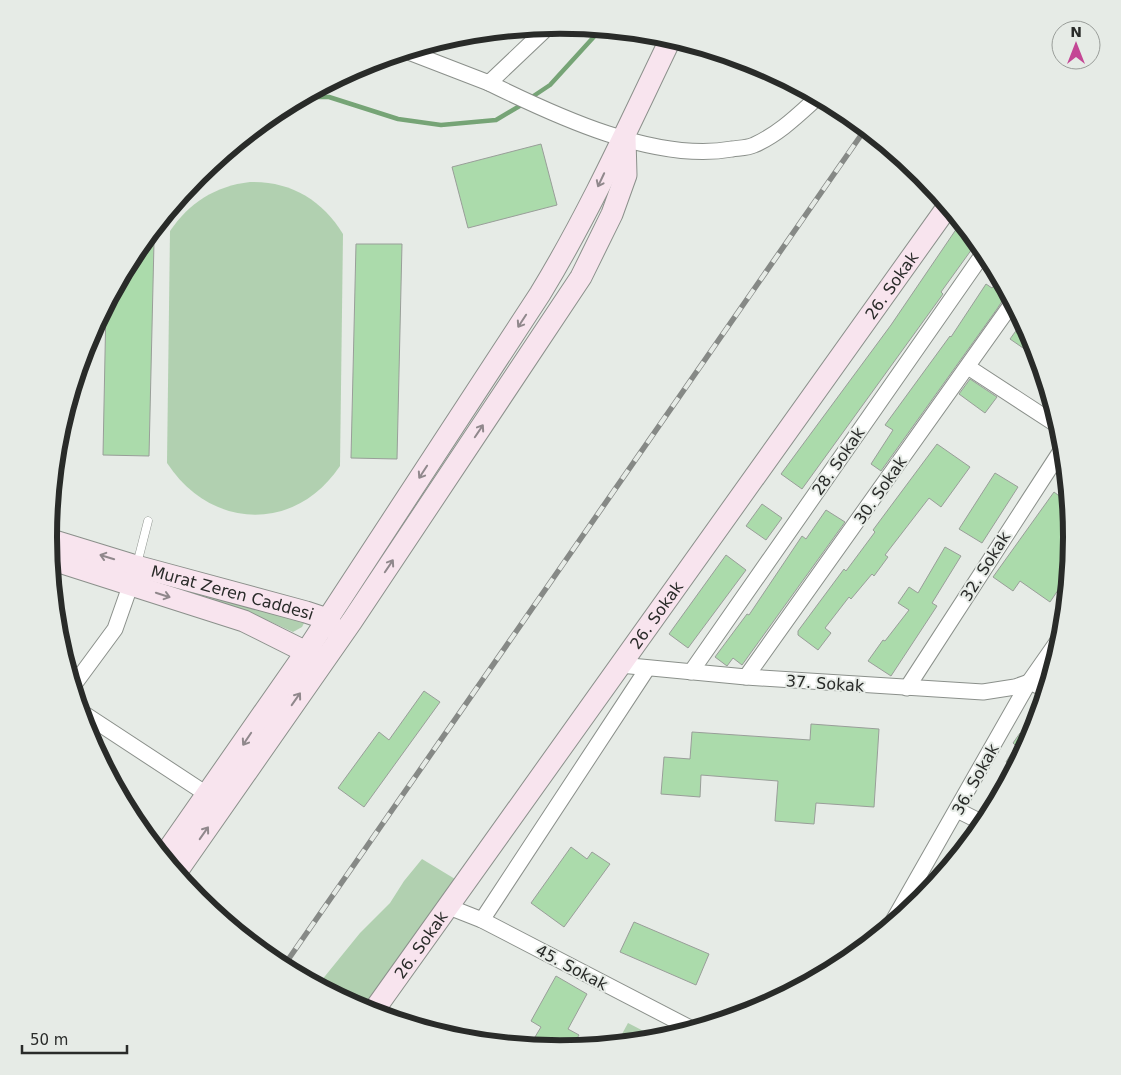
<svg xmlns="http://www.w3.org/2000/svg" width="1121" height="1075" viewBox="0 0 1121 1075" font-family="'DejaVu Sans',sans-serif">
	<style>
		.green { fill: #b1d0b0 }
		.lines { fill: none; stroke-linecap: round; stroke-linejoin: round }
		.stream { stroke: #76a476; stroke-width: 4.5 }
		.building { fill: #abdbab; stroke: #999e99 }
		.lane-casing { stroke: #8b908b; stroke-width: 9 }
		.street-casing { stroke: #8b908b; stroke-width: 17 }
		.secondary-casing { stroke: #8b908b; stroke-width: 23 }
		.lane { stroke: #fff; stroke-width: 8 }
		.street { stroke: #fff; stroke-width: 15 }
		.secondary { stroke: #f8e4ee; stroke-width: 21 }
		.rail-casing { stroke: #868986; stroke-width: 5.5 }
		.rail { stroke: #e6ebe6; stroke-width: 4; stroke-dasharray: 11; stroke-linecap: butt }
		.oneway { stroke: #90888c }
		.labels { text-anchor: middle; stroke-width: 4; stroke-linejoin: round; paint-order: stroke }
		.street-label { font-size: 16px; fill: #292b29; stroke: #e6ebe6 }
		.rim { fill: none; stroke: #292b29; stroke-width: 6 }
	</style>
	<rect width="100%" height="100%" fill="#e6ebe6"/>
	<g class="green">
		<path d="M250,182C291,181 322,200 343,234L340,466C295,533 211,530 167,463L170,231C189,203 215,186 250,182Z"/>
		<path d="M153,582L305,621L302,627L293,632L247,611Z"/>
		<path d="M422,859L455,879L419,934L371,995L362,1010L317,986L360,933L390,903L404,881Z"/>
		<path d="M628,1023L661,1040L616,1045Z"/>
	</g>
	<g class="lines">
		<g class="stream">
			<path d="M529,99L550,85L601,29"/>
			<path d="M287,105L312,97H329L398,119L441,125L496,120L523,104"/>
		</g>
	</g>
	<g class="building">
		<path d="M541,144L557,205L468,228L452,167Z"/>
		<path d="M957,228L977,242L941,292L943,294L802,489L781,474L891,325Z"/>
		<path d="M144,241L154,242L149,456L103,455L106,305L135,253Z"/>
		<path d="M356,244H402L397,459L351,458Z"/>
		<path d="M1000,278L1008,292L997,309L881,471L871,464L893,430L885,425L950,336L951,337L986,284L992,288Z"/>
		<path d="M1023,321L1034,342L1039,359L1010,339Z"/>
		<path d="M970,379L997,397L985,413L959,394Z"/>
		<path d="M937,444L970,467L941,507L929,498L885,555L888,557L874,576L872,574L851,599L849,597L825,628L831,633L818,650L798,635V631L844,569L846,571L875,532L873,530Z"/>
		<path d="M995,473L1018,487L982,543L959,529Z"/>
		<path d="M1054,492L1070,504L1073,538L1069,574L1050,602L1020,581L1013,591L993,577Z"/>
		<path d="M762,504L782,518L766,540L746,526Z"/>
		<path d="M826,510L845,522L742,665L733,658L727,666L715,657L747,614L749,615L802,536L806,539Z"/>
		<path d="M945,547L961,556L932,603L937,606L891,676L868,661L883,640L885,641L909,610L898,603L909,587L918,593Z"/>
		<path d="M726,555L746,570L688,648L669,634Z"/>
		<path d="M424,691L440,702L364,807L338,788L379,732L389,740Z"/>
		<path d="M811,724L879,729L874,807L816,803L814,824L775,821L778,781L701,775L700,797L661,794L664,757L690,759L692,732L810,740Z"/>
		<path d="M1028,728L1035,731L1034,734L1016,768L1006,762L1016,746L1013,743L1020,733L1023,736Z"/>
		<path d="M571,847L587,859L592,852L610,864L564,927L531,903Z"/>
		<path d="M634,922L709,954L696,985L620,952Z"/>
		<path d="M556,976L587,994L568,1029L579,1035L571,1049L529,1047L541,1027L531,1021Z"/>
	</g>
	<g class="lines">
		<defs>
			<path id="lane" d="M137,564L148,521"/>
			<g id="street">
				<path d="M406,51L489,83L549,26"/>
				<path d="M489,83C556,116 656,163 732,149C739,148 748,148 754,145C779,134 798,115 818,97"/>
				<path d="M968,367L1060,427"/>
				<path d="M620,665L746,677L983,692L1015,687L1029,682L1047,690"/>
				<path d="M691,672L985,251"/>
				<path d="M746,677L1013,302"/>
				<path d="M73,686L115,629L134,575"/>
				<path d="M907,688L1064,446"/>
				<path d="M80,711L208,795"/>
				<path d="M957,810L985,824"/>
				<path d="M449,907L482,920L694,1030"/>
				<path d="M482,920L647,669"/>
				<path d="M889,928L1029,682L1064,632"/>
			</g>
			<g id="secondary">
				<path id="s1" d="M48,539L136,566L306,612L327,619L334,629"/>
				<path d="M50,559L244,621L306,652L320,656"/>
				<path d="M163,857L306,652L540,294C590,212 629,125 671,38"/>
				<path d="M176,873L352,621L581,277L612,214L626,175L625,138"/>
				<path id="s2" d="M372,1013L948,206"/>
			</g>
		</defs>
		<use href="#lane" class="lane-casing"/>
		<use href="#street" class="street-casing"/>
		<use href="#secondary" class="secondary-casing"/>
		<use href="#lane" class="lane"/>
		<use href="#street" class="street"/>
		<use href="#secondary" class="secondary"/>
		<defs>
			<path id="rail" d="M283,967L866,128"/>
		</defs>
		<use href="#rail" class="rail-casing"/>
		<use href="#rail" class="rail"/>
	</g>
	<defs><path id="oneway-shaft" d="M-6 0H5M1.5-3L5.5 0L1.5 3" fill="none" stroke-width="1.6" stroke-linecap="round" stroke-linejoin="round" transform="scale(1.25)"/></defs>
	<g class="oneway">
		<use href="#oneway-shaft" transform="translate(601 180) rotate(115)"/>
		<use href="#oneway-shaft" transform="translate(522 321) rotate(123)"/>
		<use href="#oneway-shaft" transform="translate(479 431) rotate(-56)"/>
		<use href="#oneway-shaft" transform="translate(423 472) rotate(123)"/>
		<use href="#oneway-shaft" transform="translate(107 557) rotate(-163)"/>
		<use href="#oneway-shaft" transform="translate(389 566) rotate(-56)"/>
		<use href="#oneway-shaft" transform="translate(163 595) rotate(18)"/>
		<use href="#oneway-shaft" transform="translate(296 699) rotate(-55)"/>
		<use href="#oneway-shaft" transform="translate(247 739) rotate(124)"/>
		<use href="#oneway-shaft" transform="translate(204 833) rotate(-55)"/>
	</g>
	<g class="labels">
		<g class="street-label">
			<text dy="6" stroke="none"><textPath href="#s2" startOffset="894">26. Sokak</textPath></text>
			<text transform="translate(838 461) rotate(-55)" y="6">28. Sokak</text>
			<text transform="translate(880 490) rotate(-55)" y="6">30. Sokak</text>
			<text transform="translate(985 566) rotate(-58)" y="6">32. Sokak</text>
			<text dy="6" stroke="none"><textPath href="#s1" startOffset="192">Murat Zeren Caddesi</textPath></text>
			<text dy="6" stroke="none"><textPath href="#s2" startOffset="489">26. Sokak</textPath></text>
			<text transform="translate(825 683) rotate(4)" y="6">37. Sokak</text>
			<text transform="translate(975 779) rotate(-61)" y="6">36. Sokak</text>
			<text dy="6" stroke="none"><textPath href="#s2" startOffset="84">26. Sokak</textPath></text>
			<text transform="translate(572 967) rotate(28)" y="6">45. Sokak</text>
		</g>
	</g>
	<path d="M0 0H1121V1075H0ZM57 537a503 503 0 1 1 1006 0a503 503 0 1 1-1006 0Z" fill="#e6ebe6" fill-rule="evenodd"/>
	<path class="rim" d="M57 537a503 503 0 1 1 1006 0a503 503 0 1 1-1006 0Z"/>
	<g transform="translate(1076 45)"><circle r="24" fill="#e6ebe6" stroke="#9a9e9a"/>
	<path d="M0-4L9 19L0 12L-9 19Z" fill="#c44795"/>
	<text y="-8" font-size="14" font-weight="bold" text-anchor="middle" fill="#292b29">N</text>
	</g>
	<path d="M22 1045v8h105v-8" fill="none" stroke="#292b29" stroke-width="2.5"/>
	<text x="30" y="1045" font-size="15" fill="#292b29" stroke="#e6ebe6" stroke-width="4" paint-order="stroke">50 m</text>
</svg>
